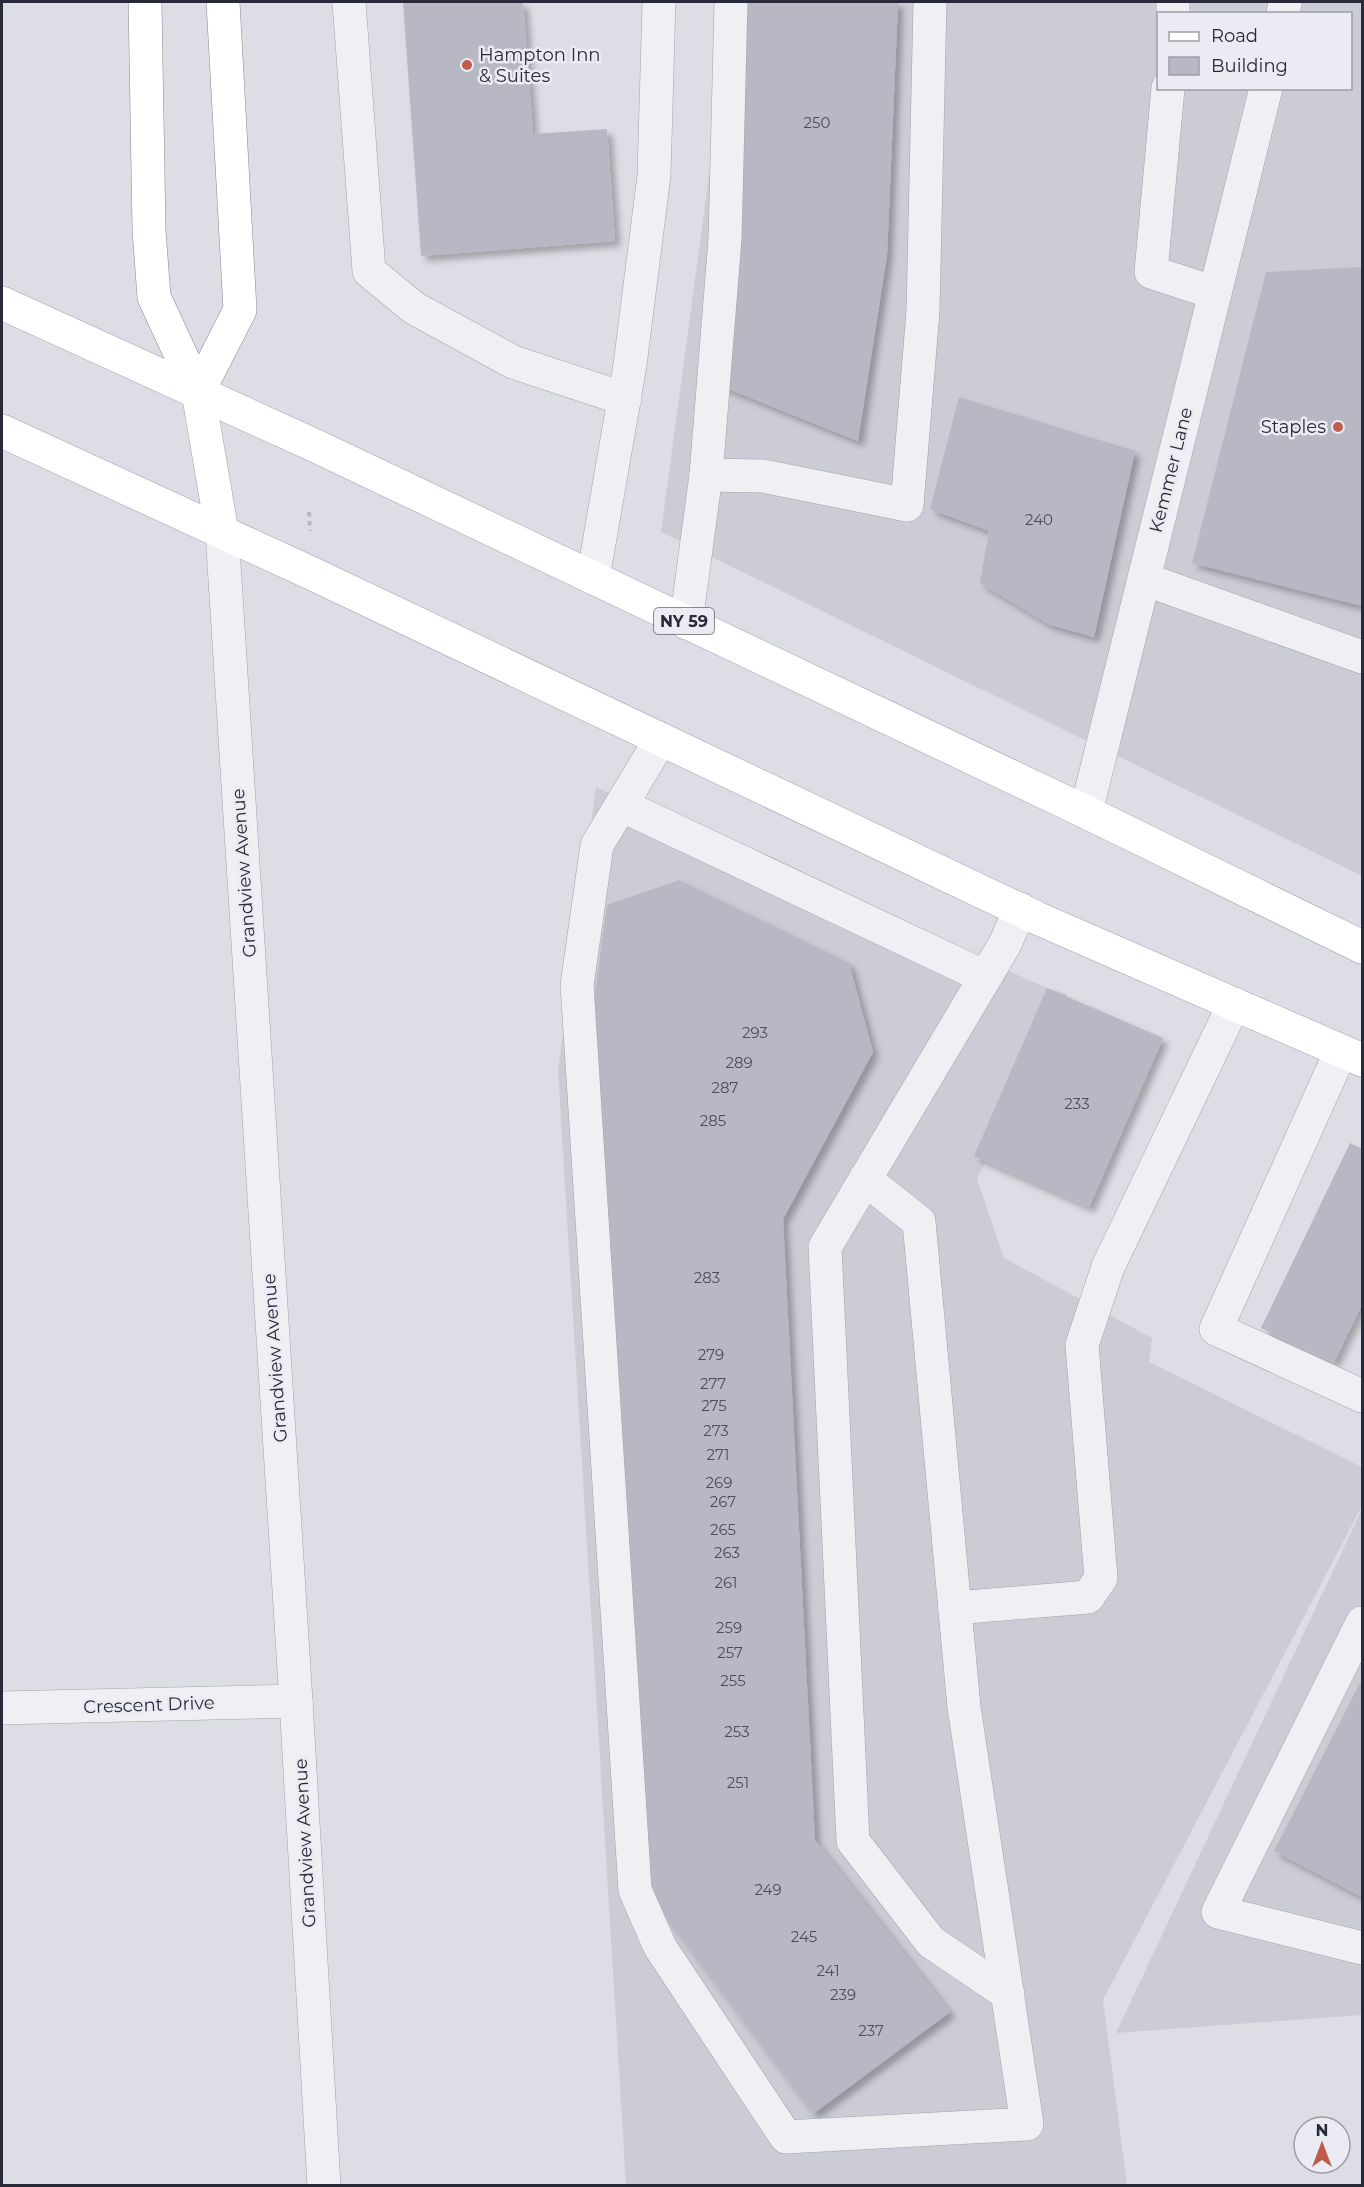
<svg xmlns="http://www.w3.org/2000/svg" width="1364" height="2187" viewBox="0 0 1364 2187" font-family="Montserrat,sans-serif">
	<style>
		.built { fill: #cbccd5; fill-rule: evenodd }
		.building { fill: #b7b8c4; filter: url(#shadow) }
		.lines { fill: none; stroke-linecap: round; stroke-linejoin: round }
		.minor-casing { stroke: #a3a3ae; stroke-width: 34 }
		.major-casing { stroke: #9d9faf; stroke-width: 34 }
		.highway-casing { stroke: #86889a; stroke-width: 34 }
		.path { stroke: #b7b8c0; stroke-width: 4; stroke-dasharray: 4.5 4.5; stroke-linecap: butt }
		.minor { stroke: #efeff4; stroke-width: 33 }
		.major { stroke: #fff; stroke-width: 33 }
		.highway { stroke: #fff; stroke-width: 33 }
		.poi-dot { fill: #be5d4e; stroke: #ebecf3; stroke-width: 2 }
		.labels { text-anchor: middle; stroke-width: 5; stroke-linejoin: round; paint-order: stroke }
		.number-label { font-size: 15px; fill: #4c4d5c }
		.shield { fill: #ebecf3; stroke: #626471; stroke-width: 1.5 }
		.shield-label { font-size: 16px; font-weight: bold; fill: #282939 }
		.poi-label { font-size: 18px; fill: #282939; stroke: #ebecf3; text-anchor: start }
		.street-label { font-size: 18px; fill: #282939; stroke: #ebecf3 }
	</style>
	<defs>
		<filter id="shadow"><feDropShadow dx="5.5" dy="5.5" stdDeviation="3" flood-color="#0004"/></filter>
	</defs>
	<rect width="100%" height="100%" fill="#dddde5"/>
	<g class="built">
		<path d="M729,2H1362V876L661,532L727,42ZM1158,14H1350V88H1158Z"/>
		<path d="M596,787L1047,988L1067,994L977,1179L1004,1258L1152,1338L1149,1362L1362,1467V1506L1103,2000L1127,2185H626L558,1070Z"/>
		<path d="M1362,1509V2015L1116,2033Z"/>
	</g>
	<g class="building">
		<path d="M403,2H523L533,134L607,129L615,241L421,256Z"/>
		<path d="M748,2H898L887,255L858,441L719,385L736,244Z"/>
		<path d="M1362,267V606L1192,563L1266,272Z"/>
		<path d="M959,397L1135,451L1094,637L1048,624L980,583L989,531L930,509Z"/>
		<path d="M679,880L849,963L873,1052L783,1219L815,1840L950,2012L813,2114L645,1890L594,1000L607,905Z"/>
		<path d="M1047,988L1163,1038L1089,1207L974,1156Z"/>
		<path d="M1350,1143L1362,1149V1304L1334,1362L1261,1328Z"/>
		<path d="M1362,1679V1897L1274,1851Z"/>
	</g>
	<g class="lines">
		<defs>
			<g id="minor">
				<path d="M349,2L369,271L414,308L513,362L625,399"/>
				<path d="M1173,14V2"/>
				<path d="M1283,14L1285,2"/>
				<path d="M1168,88L1151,272L1215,293"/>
				<path d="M706,475L763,476L907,505L923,311L930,2"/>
				<path d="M222,532L296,1701L324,2186"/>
				<path d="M593,578L630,365L654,175L659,2"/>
				<path d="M1144,579L1362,657"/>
				<path d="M686,623L706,475L725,239L731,2"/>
				<path d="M661,739L597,845L577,985L635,1890L660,1947L786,2137L1027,2124L964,1707L919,1222L865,1179"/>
				<path d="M621,805L985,977"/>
				<path d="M1086,812L1266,88"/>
				<path d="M1341,1051L1216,1329L1362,1396"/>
				<path d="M955,1608L1088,1597L1101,1578L1082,1345L1108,1267L1234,1004"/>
				<path d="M1362,1623L1218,1912L1362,1948"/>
				<path d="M2,1708L296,1701"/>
				<path d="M1008,1994L931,1942L853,1841L825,1247L1005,944L1020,909"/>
			</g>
			<g id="major">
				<path d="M2,303L318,447L1086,812L1362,947"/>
				<path d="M198,392L222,532"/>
				<path d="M2,431L313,574L1037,918L1362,1060"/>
			</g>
			<g id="highway">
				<path d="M145,2L149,230L154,297L198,392"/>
				<path d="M198,392L240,310L223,2"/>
			</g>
		</defs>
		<use href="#minor" class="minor-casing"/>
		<use href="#major" class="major-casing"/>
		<use href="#highway" class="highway-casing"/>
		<path class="path" d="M309,512L310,531"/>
		<use href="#minor" class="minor"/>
		<use href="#major" class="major"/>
		<use href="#highway" class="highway"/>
	</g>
	<g class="poi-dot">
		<circle cx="467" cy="65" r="6"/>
		<circle cx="1338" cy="427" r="6"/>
	</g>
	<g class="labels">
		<g class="number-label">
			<text x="817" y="128">250</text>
			<text x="1039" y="525">240</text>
			<text x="755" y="1038">293</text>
			<text x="739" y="1068">289</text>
			<text x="725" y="1093">287</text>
			<text x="1077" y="1109">233</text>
			<text x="713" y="1126">285</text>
			<text x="707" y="1283">283</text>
			<text x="711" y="1360">279</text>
			<text x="713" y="1389">277</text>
			<text x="714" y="1411">275</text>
			<text x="716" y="1436">273</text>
			<text x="718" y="1460">271</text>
			<text x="719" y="1488">269</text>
			<text x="723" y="1507">267</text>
			<text x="723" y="1535">265</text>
			<text x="727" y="1558">263</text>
			<text x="726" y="1588">261</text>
			<text x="729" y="1633">259</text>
			<text x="730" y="1658">257</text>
			<text x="733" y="1686">255</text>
			<text x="737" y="1737">253</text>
			<text x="738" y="1788">251</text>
			<text x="768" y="1895">249</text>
			<text x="804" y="1942">245</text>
			<text x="828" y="1976">241</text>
			<text x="843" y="2000">239</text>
			<text x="871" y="2036">237</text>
		</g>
		<rect class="shield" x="654" y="608" width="60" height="26" rx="4.5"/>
		<g class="shield-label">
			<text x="684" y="627">NY 59</text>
		</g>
		<g class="poi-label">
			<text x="479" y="61">Hampton Inn<tspan x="479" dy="21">&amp; Suites</tspan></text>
			<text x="1326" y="433" text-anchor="end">Staples</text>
		</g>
		<g class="street-label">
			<text transform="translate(1171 470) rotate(-76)" y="6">Kemmer Lane</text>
			<text transform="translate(244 873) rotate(-94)" y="6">Grandview Avenue</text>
			<text transform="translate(275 1358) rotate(-94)" y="6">Grandview Avenue</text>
			<text transform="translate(149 1705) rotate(-2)" y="6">Crescent Drive</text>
			<text transform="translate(305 1843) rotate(-93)" y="6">Grandview Avenue</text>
		</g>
	</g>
	<rect width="1364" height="2187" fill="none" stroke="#282939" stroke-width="6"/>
	<rect x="1157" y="12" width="195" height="78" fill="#ebecf3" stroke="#9d9ea9" stroke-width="1.5"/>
	<rect x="1169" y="32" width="30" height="9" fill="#ffffff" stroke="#9d9ea9" stroke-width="1.5"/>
	<text x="1211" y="42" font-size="18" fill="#282939">Road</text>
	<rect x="1169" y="57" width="30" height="18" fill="#b7b8c4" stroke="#9d9ea9" stroke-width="1.5"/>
	<text x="1211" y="72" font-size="18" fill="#282939">Building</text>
	<g transform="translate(1322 2145)"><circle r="28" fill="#ebecf3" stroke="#9d9ea9" stroke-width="1.5"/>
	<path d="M0-4.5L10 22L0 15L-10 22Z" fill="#be5d4e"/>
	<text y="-9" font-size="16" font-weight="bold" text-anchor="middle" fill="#282939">N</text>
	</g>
</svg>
